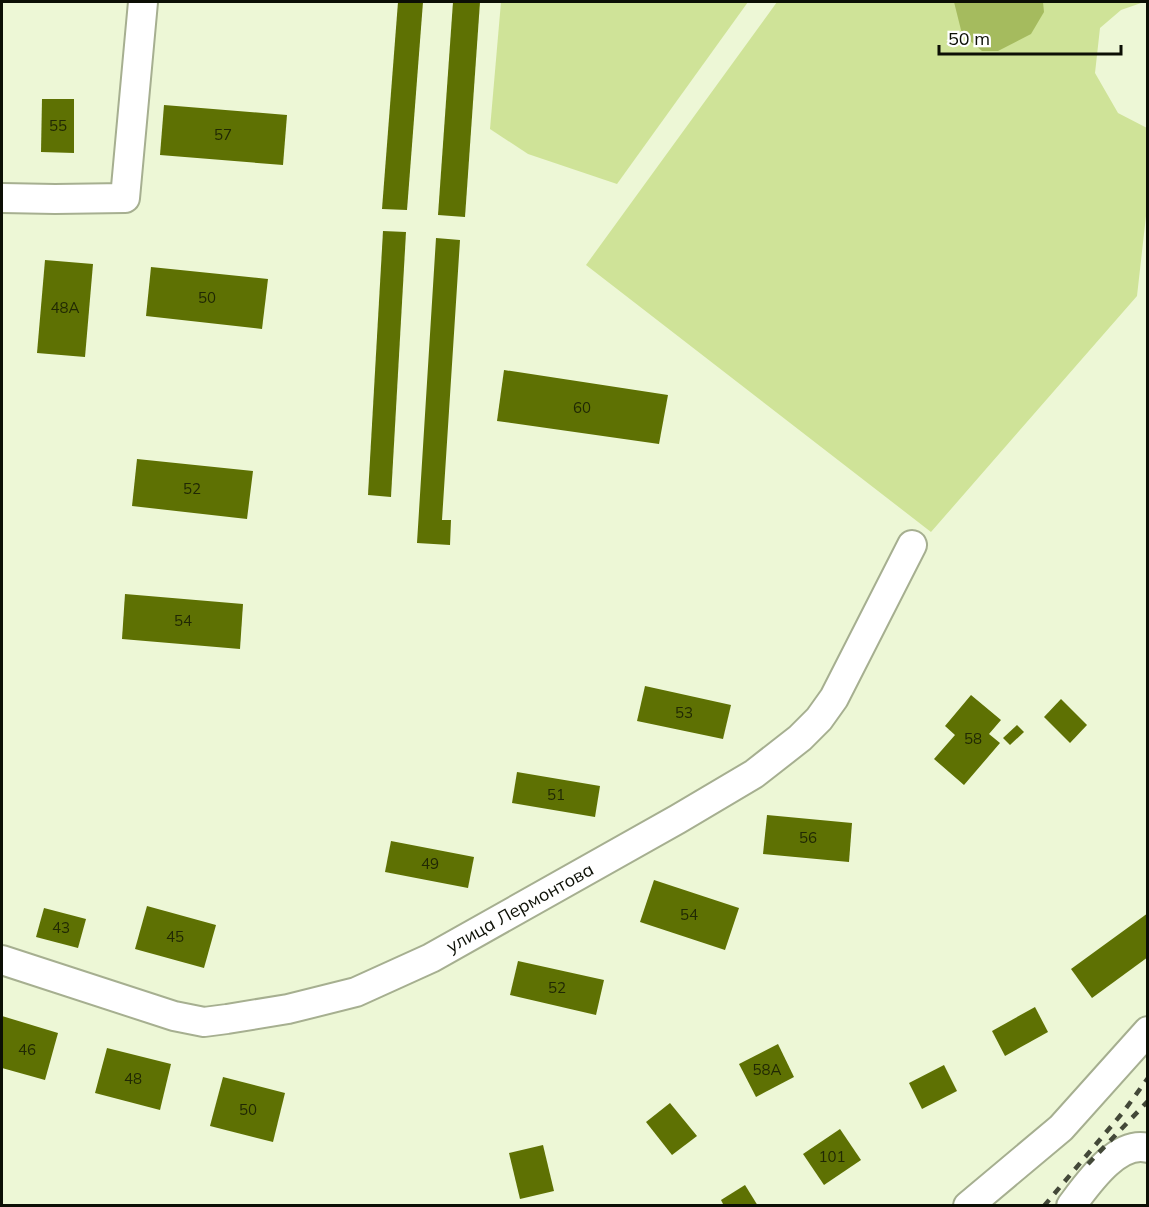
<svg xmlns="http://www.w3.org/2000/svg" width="1149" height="1207" viewBox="0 0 1149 1207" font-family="Mulish,sans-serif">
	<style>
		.green { fill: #cfe398 }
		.water { fill: #a5bb5e }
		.building { fill: #5e7103 }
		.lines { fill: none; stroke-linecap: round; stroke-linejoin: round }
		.street-casing { stroke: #a6af90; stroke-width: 32 }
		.street { stroke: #fff; stroke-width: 28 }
		.rail { stroke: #434838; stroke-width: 4.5; stroke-dasharray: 8 8; stroke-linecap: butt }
		.labels { text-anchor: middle; stroke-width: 4.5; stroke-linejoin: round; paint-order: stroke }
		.number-label { font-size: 15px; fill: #202804 }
		.street-label { font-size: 18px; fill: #0c0f05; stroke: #fff }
	</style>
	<rect width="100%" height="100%" fill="#edf7d6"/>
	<g class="green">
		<path d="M501,2H748L617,184L528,154L490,129Z"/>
		<path d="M777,2H1144L1121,10L1100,28L1095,73L1118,113L1147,128V216H1146L1137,296L931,532L586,265Z"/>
	</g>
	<path class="water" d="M954,2H1043L1044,12L1031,34L998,51H982L962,34Z"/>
	<g class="building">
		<path d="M398,2H423L407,210L382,209Z"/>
		<path d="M453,2H480L465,217L438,215Z"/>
		<path d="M42,99H74V153L41,152Z"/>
		<path d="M164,105L287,115L283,165L160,155Z"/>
		<path d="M383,231L406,232L391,497L368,495Z"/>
		<path d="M436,238L460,240L442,520H451L450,545L417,543Z"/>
		<path d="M45,260L93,264L85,357L37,353Z"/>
		<path d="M151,267L268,279L262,329L146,316Z"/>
		<path d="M504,370L668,395L659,444L497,421Z"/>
		<path d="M137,459L253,471L247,519L132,506Z"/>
		<path d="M125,594L243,604L240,649L122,639Z"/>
		<path d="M645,686L731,705L723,739L637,721Z"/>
		<path d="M971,695L1001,720L989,734L1000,743L964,785L934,759L955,735L945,726Z"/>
		<path d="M1061,699L1087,725L1070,743L1044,717Z"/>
		<path d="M1017,725L1024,732L1010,745L1003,738Z"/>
		<path d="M517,772L600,786L595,817L512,803Z"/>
		<path d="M767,815L852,823L849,862L763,854Z"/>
		<path d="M391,841L474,857L468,888L385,872Z"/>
		<path d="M654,880L739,908L725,950L640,922Z"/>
		<path d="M147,906L216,925L204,968L135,949Z"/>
		<path d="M44,908L86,919L78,948L36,937Z"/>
		<path d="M1148,913V957L1092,998L1071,969Z"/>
		<path d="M518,961L604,980L596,1015L510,995Z"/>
		<path d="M1035,1007L1048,1032L1005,1056L992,1031Z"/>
		<path d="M2,1016L58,1033L45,1080L2,1068Z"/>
		<path d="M778,1044L794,1077L756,1097L739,1064Z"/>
		<path d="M107,1048L171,1064L160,1110L95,1093Z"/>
		<path d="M944,1065L957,1091L922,1109L909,1083Z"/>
		<path d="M223,1077L285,1093L273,1142L210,1126Z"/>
		<path d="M670,1103L697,1136L672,1155L646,1122Z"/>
		<path d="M840,1129L861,1160L824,1185L803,1154Z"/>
		<path d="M543,1145L554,1191L520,1199L509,1153Z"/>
		<path d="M745,1185L758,1206H724L721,1200Z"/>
	</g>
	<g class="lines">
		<defs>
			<g id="street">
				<path d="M2,198L55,199L125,198L143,2"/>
				<path d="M2,960L174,1016L204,1022L227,1019L288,1009L356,992L431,958L678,819L754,774L800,738L819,719L834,698L912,545"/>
				<path d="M968,1206L1061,1128L1148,1031"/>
				<path d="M1071,1206C1087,1185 1117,1140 1148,1148"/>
			</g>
		</defs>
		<use href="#street" class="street-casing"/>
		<use href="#street" class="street"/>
		<g class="rail">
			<path d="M1088,1164L1148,1101"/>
			<path d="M1044,1206L1124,1111L1148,1078"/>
		</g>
	</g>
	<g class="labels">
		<g class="number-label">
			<text x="58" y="131">55</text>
			<text x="223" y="140">57</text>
			<text x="207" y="303">50</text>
			<text x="65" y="313">48А</text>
			<text x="582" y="413">60</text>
			<text x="192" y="494">52</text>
			<text x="183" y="626">54</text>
			<text x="684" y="718">53</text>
			<text x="973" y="744">58</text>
			<text x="556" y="800">51</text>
			<text x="808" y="843">56</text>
			<text x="430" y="869">49</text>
			<text x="689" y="920">54</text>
			<text x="61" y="933">43</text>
			<text x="175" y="942">45</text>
			<text x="557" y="993">52</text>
			<text x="27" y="1055">46</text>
			<text x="767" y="1075">58А</text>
			<text x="133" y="1084">48</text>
			<text x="248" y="1115">50</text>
			<text x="832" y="1162">101</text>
		</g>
		<g class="street-label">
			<text transform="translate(520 908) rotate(-29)" y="6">улица Лермонтова</text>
		</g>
	</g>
	<rect width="1149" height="1207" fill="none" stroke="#0c0f05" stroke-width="6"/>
	<path d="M939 45v9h182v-9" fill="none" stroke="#0c0f05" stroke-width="3"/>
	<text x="948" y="45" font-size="18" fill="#0c0f05" stroke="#ffffff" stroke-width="4.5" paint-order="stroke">50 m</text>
</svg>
